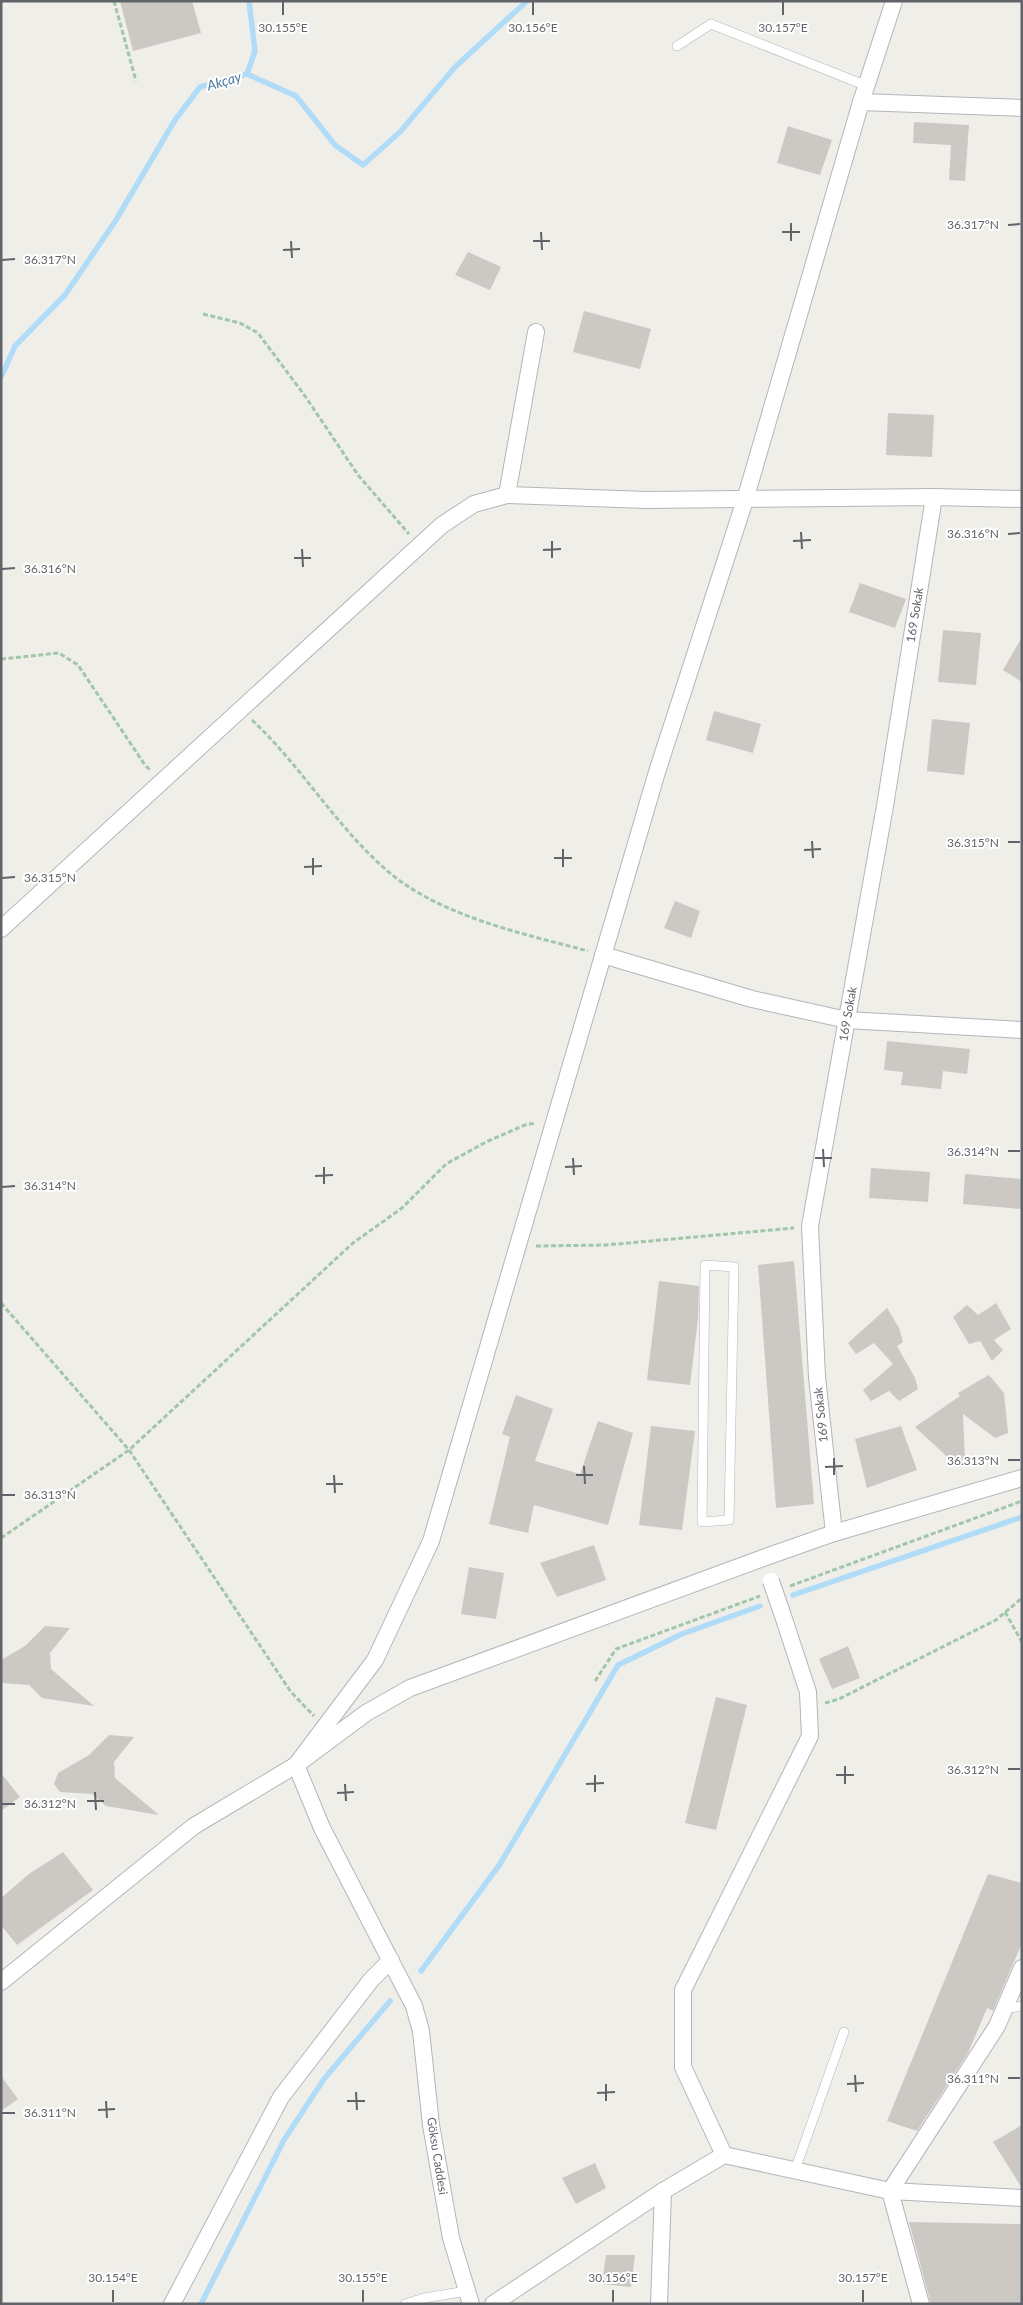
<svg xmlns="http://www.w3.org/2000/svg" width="1023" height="2305" viewBox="0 0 1023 2305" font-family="Lato,sans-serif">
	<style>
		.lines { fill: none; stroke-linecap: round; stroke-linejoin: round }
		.stream { stroke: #b1dcf8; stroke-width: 5.5 }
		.building { fill: #ccc9c5 }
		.service-casing { stroke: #b4b5b9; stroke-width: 10 }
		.minor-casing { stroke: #b4b5b9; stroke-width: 18 }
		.path { stroke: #a1c6aa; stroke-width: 3; stroke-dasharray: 5 2.5; stroke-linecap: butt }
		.service { stroke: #fff; stroke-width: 9 }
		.minor { stroke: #fff; stroke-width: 16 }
		.minor-bridge-casing { stroke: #b4b5b9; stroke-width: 18; stroke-linecap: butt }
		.minor-bridge { stroke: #fff; stroke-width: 16 }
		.ticks { fill: none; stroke: #606367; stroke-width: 2 }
		.labels { text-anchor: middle; stroke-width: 4; stroke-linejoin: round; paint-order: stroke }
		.street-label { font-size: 12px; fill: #606367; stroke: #fff }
		.water-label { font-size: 14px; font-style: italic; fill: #4b79a1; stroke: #fff }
		.ticks-label { font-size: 12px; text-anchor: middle; fill: #606367; stroke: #fff; stroke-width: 4; stroke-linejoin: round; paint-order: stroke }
	</style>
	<rect width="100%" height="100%" fill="#f0eee9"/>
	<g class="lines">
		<g class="stream">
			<path d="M247,74L255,51L249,1"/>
			<path d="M1,377L15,346L65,295L116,220L175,120L200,87L247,74L296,96L335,145L363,165L400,132L455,67L527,1"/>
			<path d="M793,1595L1022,1517"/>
			<path d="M421,1971L500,1864L618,1665L682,1634L760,1606"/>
			<path d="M201,2304L284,2140L324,2079L390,2001"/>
		</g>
	</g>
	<g class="building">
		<path d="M120,1H192L201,33L133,51Z"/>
		<path d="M914,122L969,125L965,181L949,180L951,145L913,143Z"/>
		<path d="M788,126L832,140L820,175L777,163Z"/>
		<path d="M468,252L501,267L490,290L455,275Z"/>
		<path d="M584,311L651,329L640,369L573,352Z"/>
		<path d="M888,413L934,415L932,457L886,455Z"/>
		<path d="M860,583L906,599L895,628L849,612Z"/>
		<path d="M943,630L981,633L976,685L938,682Z"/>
		<path d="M1022,637V682L1003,670Z"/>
		<path d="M714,711L761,724L753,753L706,740Z"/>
		<path d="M932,719L970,723L964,775L927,771Z"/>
		<path d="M675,901L700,911L691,938L664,928Z"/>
		<path d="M887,1041L970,1049L967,1074L943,1071L941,1089L901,1085L903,1072L884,1070Z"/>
		<path d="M871,1168L930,1172L928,1202L869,1198Z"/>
		<path d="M965,1174L1022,1179L1021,1209L963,1204Z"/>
		<path d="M794,1261L814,1504L776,1508L758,1265Z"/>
		<path d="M659,1281L699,1286L698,1319L690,1385L647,1380Z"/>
		<path d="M996,1303L1011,1329L994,1340L1003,1350L992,1361L980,1341L969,1344L953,1317L967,1305L978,1315Z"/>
		<path d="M887,1308L899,1328L903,1342L897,1346L915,1378L918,1389L899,1401L889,1391L871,1401L863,1390L893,1364L874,1343L856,1354L848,1343Z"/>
		<path d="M989,1375L1004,1393L1008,1433L995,1438L963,1414L965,1460L954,1463L915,1427L960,1396L958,1393Z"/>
		<path d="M516,1395L553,1409L535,1461L580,1474L598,1421L633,1433L608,1525L534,1505L528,1533L489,1524L510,1437L502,1434Z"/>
		<path d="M651,1426L695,1431L682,1530L639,1525Z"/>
		<path d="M901,1426L917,1470L867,1488L855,1439Z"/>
		<path d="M594,1545L606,1580L557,1597L540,1563Z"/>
		<path d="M469,1567L504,1573L496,1619L461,1614Z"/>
		<path d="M45,1626L70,1628L50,1653L51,1669L94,1706L42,1698L29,1685L1,1683V1660L25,1646Z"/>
		<path d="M848,1646L860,1678L832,1689L819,1659Z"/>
		<path d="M716,1697L747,1705L716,1830L685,1823Z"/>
		<path d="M109,1735L134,1737L114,1762L115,1778L159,1815L106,1806L92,1794L60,1792L54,1784L58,1773L89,1755Z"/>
		<path d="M1,1773L20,1797L1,1811Z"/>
		<path d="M63,1852L93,1890L17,1945L1,1925V1898L29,1874Z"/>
		<path d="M988,1874L1022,1883V1943L993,2011L987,2008L968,2053L917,2131L887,2121Z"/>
		<path d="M1,2076L18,2099L1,2111Z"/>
		<path d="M1022,2125V2188L993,2142Z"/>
		<path d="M595,2163L606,2188L576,2204L562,2178Z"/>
		<path d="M909,2222L1022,2224V2304H931Z"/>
		<path d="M606,2255H635L631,2287L602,2284Z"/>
	</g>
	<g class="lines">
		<defs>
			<g id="service">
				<path d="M677,46L711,24L867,86"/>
				<path d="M705,1265L734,1267L729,1520L702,1522Z"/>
				<path d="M1004,2009L1022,2006"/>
				<path d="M795,2170L844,2032"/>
				<path d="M405,2304L424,2298L467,2291"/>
			</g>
			<g id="minor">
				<path d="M861,102L1022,108"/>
				<path d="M507,495L536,332"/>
				<path d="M1,929L442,525L474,504L507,495L646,500L934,497L1022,499"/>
				<path d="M603,955L752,999L847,1020L1022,1030"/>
				<path d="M834,1533L817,1377L810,1226L885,806L934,497"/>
				<path d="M1,1982L194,1826L296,1765L375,1660L431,1541L657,772L745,500L861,102L894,1"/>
				<path d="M724,2155L683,2067V1990L810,1736L808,1692L783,1616"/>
				<path d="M172,2304L281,2097L371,1980L391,1960"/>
				<path d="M471,2304L451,2238L431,2125L421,2031L414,2006L322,1828L296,1765L366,1713L410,1688L763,1558L834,1533L1022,1478"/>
				<path d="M493,2304L663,2191L724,2155L890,2191L1022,2198"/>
				<path d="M659,2304L663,2191"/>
				<path d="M921,2304L890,2191L997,2026L1022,1968"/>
			</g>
		</defs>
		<use href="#service" class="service-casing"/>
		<use href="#minor" class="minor-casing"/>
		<g class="path">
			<path d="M114,1L136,81"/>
			<path d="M203,314L240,323L258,333L305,396L358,475L409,534"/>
			<path d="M1,659L59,653L78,665L145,765L151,771"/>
			<path d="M252,720C300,765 334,823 383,867C435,915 520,933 588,951"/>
			<path d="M536,1246L606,1245L794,1228"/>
			<path d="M1,1303L129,1450L291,1692L314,1716"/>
			<path d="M1,1538L129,1450L353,1243L402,1208L446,1164L488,1141L525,1125L536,1123"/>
			<path d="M790,1586L1022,1501"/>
			<path d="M1005,1612L1022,1642"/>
			<path d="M595,1681L616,1649L760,1596"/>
			<path d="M825,1703L839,1699L996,1620L1022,1598"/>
		</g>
		<use href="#service" class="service"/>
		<use href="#minor" class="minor"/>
		<defs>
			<path id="minor-bridge" d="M771,1581L783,1616"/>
		</defs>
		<use href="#minor-bridge" class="minor-bridge-casing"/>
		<use href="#minor-bridge" class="minor-bridge"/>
	</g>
	<path class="ticks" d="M283,2V15M533,2V15M783,2V15M791,223V241M1008,225L1020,224M541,232L542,250M782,232H800M291,241L292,258M533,241H550M283,250L300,249M2,260L15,259M801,532L802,549M1008,534L1020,533M552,541V558M793,541L811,540M302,549L303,567M543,550L561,549M294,558H311M2,569L15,568M812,841L813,858M1008,842H1020M563,849V867M804,850L821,849M313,858V875M554,858H572M304,867L322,866M2,878L15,877M823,1149L824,1167M1008,1151H1020M573,1158L574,1175M815,1158H832M324,1167V1184M565,1167L582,1166M315,1176L333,1175M2,1187L15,1186M834,1458V1475M1008,1460H1020M584,1466L585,1484M825,1467L843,1466M334,1475L335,1493M576,1475H593M326,1484H343M2,1495H15M845,1766V1784M1008,1769H1020M595,1775V1792M836,1775H854M345,1784L346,1801M586,1784L604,1783M95,1792L96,1810M337,1793L354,1792M87,1801H104M2,1804H15M855,2075L856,2092M1008,2078H1020M606,2084V2101M847,2084L864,2083M356,2092L357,2110M597,2093L615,2092M106,2101L107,2118M347,2101H365M98,2110L115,2109M2,2113H15M113,2290V2302M363,2290V2302M613,2290V2302M863,2290V2302"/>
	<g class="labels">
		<g class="street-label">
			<text transform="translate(915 615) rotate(-81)" y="4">169 Sokak</text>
			<text transform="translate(848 1014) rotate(-80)" y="4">169 Sokak</text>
			<text transform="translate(821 1415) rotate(-96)" y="4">169 Sokak</text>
			<text transform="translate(437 2156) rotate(81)" y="4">Göksu Caddesi</text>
		</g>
		<g class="water-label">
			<text transform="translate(224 81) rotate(-16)" y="5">Akçay</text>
		</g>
	</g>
	<g class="ticks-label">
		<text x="283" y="32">30.155°E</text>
		<text x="533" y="32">30.156°E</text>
		<text x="783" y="32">30.157°E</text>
		<text x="973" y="229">36.317°N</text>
		<text x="50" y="264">36.317°N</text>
		<text x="973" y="538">36.316°N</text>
		<text x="50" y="573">36.316°N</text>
		<text x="973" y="847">36.315°N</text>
		<text x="50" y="882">36.315°N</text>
		<text x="973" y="1156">36.314°N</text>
		<text x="50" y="1190">36.314°N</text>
		<text x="973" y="1465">36.313°N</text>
		<text x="50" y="1499">36.313°N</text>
		<text x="973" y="1774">36.312°N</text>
		<text x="50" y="1808">36.312°N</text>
		<text x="973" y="2083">36.311°N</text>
		<text x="50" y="2117">36.311°N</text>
		<text x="113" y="2282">30.154°E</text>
		<text x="363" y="2282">30.155°E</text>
		<text x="613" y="2282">30.156°E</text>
		<text x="863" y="2282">30.157°E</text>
	</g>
	<rect width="1023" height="2305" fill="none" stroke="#606367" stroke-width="5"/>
</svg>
